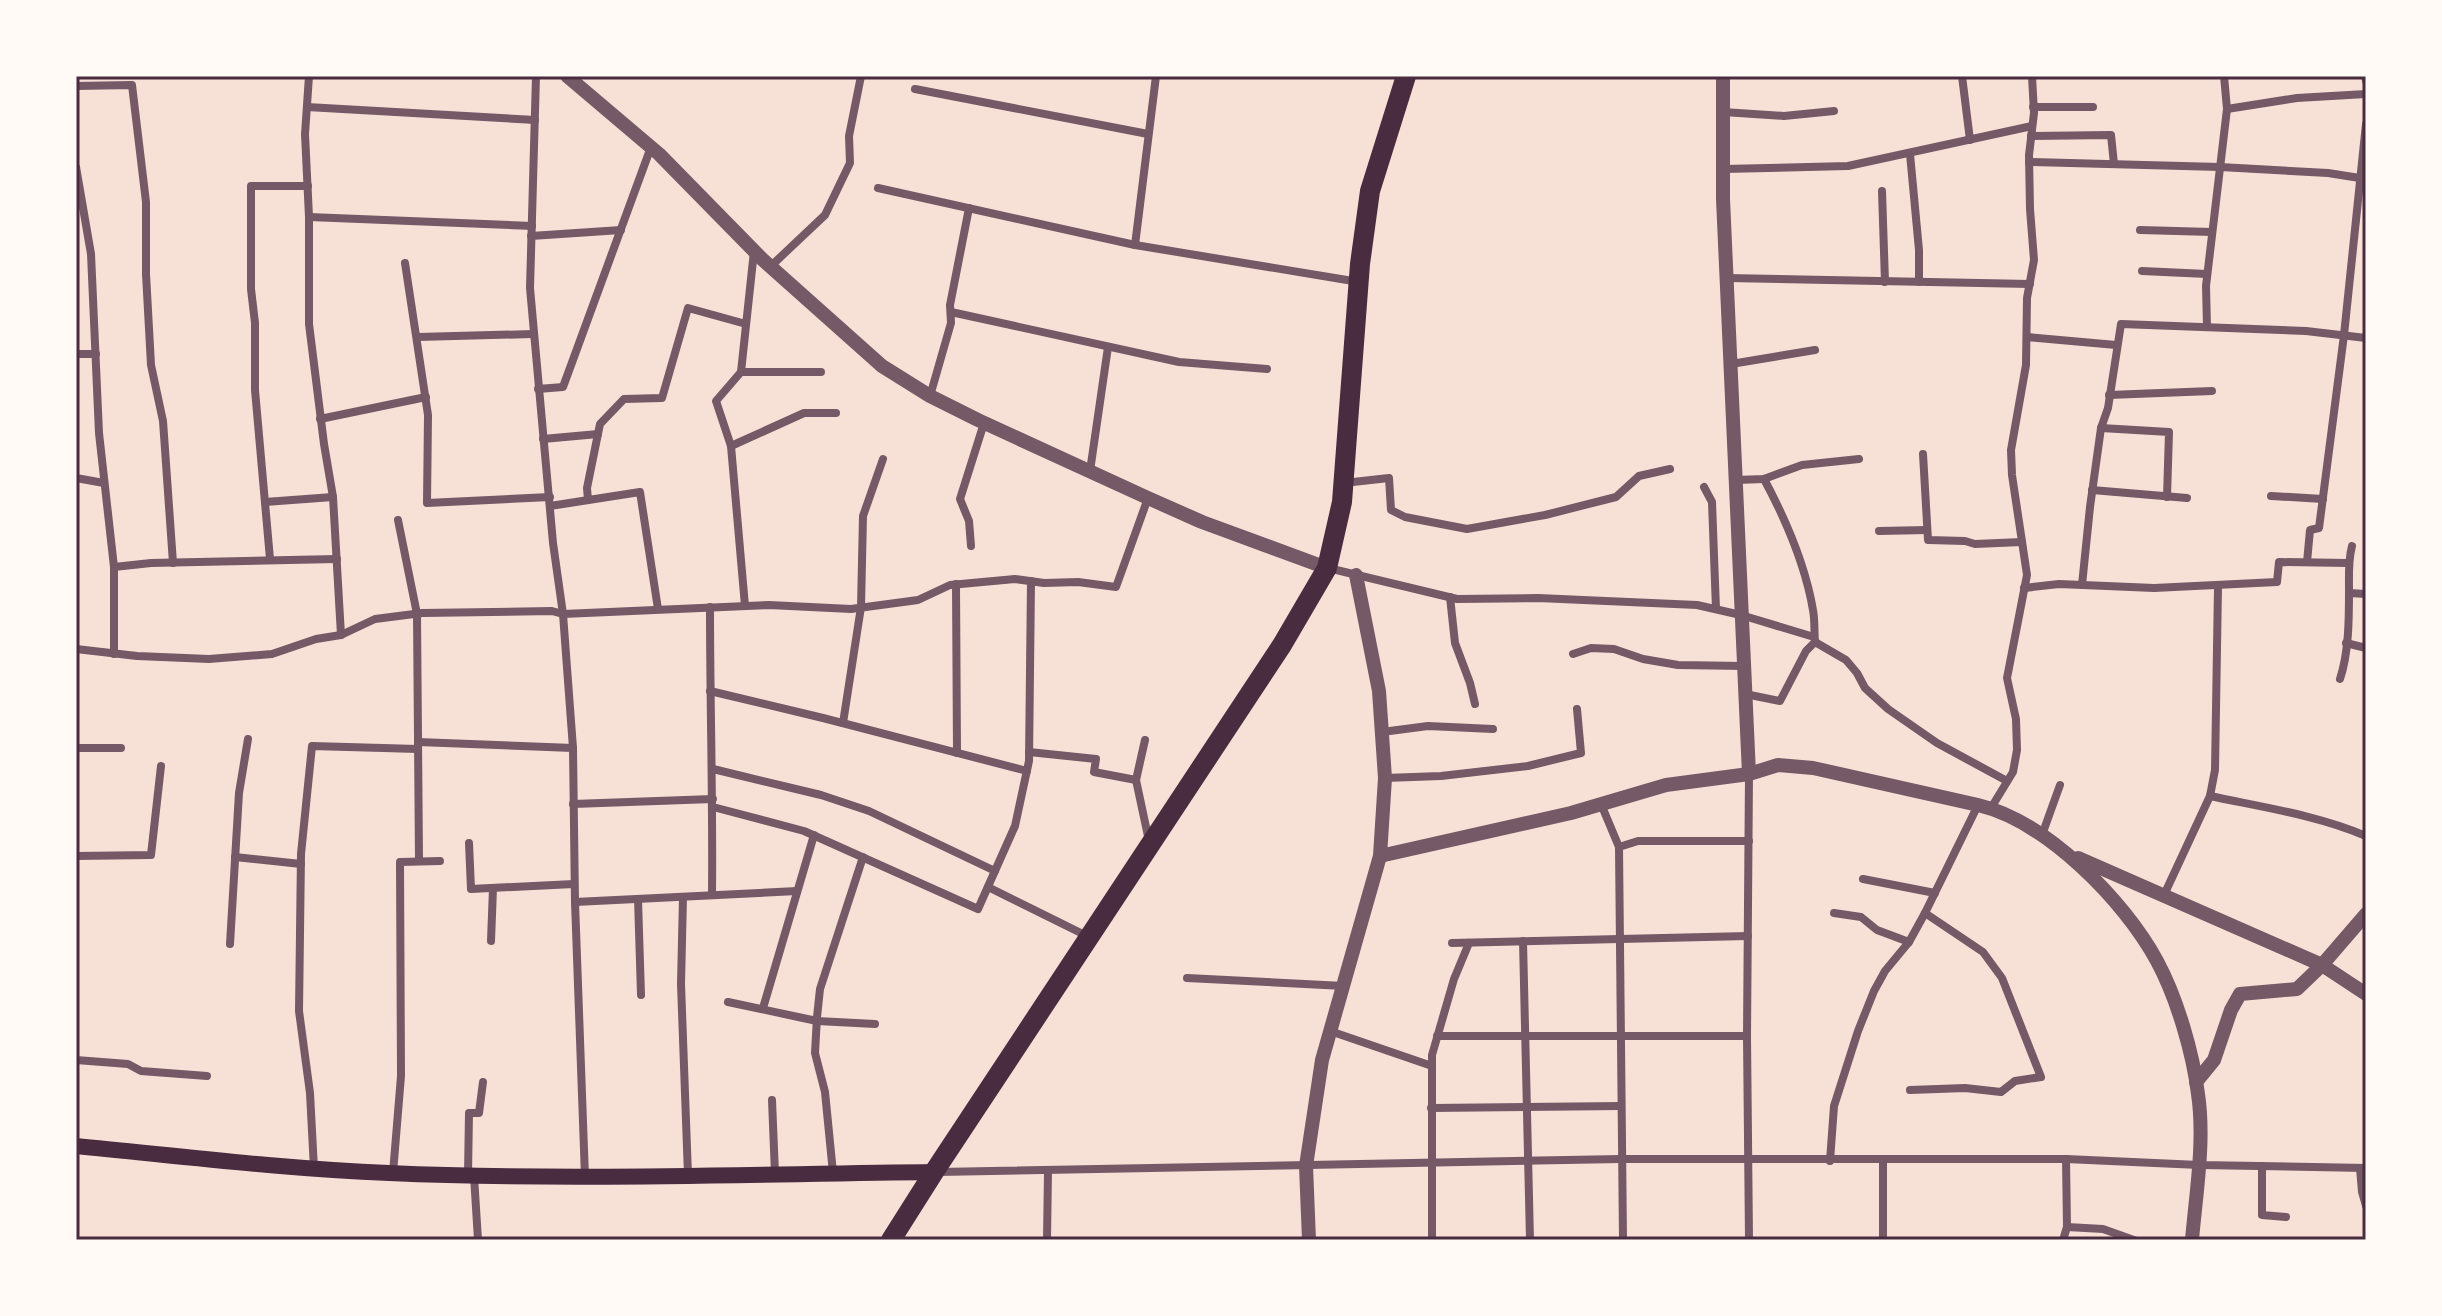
<svg xmlns="http://www.w3.org/2000/svg" width="2442" height="1316" viewBox="0 0 2442 1316" font-family="Cabin,sans-serif">
	<style>
		.lines { fill: none; stroke-linecap: round; stroke-linejoin: round }
		.minor { stroke: #755966; stroke-width: 8 }
		.tertiary { stroke: #755966; stroke-width: 14 }
		.secondary { stroke: #4a2c40; stroke-width: 16 }
		.primary { stroke: #4a2c40; stroke-width: 20 }
		.neatline { fill: none; stroke: #4a2c40; stroke-width: 3 }
	</style>
	<rect width="100%" height="100%" fill="#f7e1d7"/>
	<g class="lines">
		<g class="minor">
			<path d="M309,76L305,134L309,217V324L324,444L333,497L341,635"/>
			<path d="M536,76L530,288L553,543L563,614L573,748L575,902L585,1177"/>
			<path d="M1962,76L1970,140"/>
			<path d="M2365,76L2366,81"/>
			<path d="M76,86L132,85L146,202V274L151,365L163,421L173,563"/>
			<path d="M915,89L1148,134"/>
			<path d="M307,107L535,120"/>
			<path d="M2033,107H2093"/>
			<path d="M2227,109L2297,98L2366,94"/>
			<path d="M1723,112L1784,116L1834,111"/>
			<path d="M2031,136L2111,135L2114,164"/>
			<path d="M1910,154L1919,250V282"/>
			<path d="M2029,162L2220,167L2328,173L2366,179"/>
			<path d="M76,167L91,254L99,433L114,567V654"/>
			<path d="M1723,169L1848,166L2032,126"/>
			<path d="M878,188L1135,245L1359,282"/>
			<path d="M1882,191L1885,282"/>
			<path d="M309,217L532,226"/>
			<path d="M2140,230L2212,232"/>
			<path d="M531,236L621,230"/>
			<path d="M1135,245L1156,76"/>
			<path d="M405,263L428,415L427,503L550,497"/>
			<path d="M771,266L825,215L850,163L849,136L861,76"/>
			<path d="M2142,271L2207,274"/>
			<path d="M1727,278L2030,284"/>
			<path d="M951,312L1179,362L1267,369"/>
			<path d="M2207,327L2206,286L2227,109L2224,76"/>
			<path d="M418,337L533,334"/>
			<path d="M2027,337L2116,345"/>
			<path d="M76,354H96"/>
			<path d="M1731,364L1815,350"/>
			<path d="M741,372L754,251"/>
			<path d="M538,389L563,387L651,147"/>
			<path d="M2109,395L2212,391"/>
			<path d="M930,396L951,323L950,305L969,208"/>
			<path d="M320,419L426,397"/>
			<path d="M2101,428L2169,432L2167,497"/>
			<path d="M543,439L598,434"/>
			<path d="M731,446L804,413H836"/>
			<path d="M1923,454L1928,540L1965,541L1975,544L2022,542"/>
			<path d="M1090,471L1108,347"/>
			<path d="M76,478L104,483"/>
			<path d="M1736,480L1764,479L1802,465L1859,459"/>
			<path d="M1344,483L1389,478L1391,510L1405,517L1467,529L1545,515L1616,497L1639,476L1670,469"/>
			<path d="M1704,487L1712,502L1716,609"/>
			<path d="M2092,490L2187,498"/>
			<path d="M2271,496L2323,499"/>
			<path d="M588,500L587,488L600,424L624,399L662,398L688,308L746,324"/>
			<path d="M265,502L333,497"/>
			<path d="M550,506L640,492L658,609"/>
			<path d="M398,520L417,614L419,861"/>
			<path d="M1879,531L1927,530"/>
			<path d="M971,546L969,521L960,499L984,423"/>
			<path d="M270,559L255,390V323L251,289V186H308"/>
			<path d="M2307,562L2310,530L2319,528L2344,335L2366,124"/>
			<path d="M114,567L151,563L337,559"/>
			<path d="M1328,568L1457,599L1538,598L1697,605L1741,615L1814,637"/>
			<path d="M956,584L957,753"/>
			<path d="M2082,585L2090,507L2101,428L2108,408L2121,324L2306,331L2366,338"/>
			<path d="M2024,588L2059,584L2154,588L2277,582L2279,562L2348,563"/>
			<path d="M2349,593L2366,594"/>
			<path d="M1450,597L1455,643L1470,683L1475,704"/>
			<path d="M745,606L731,446L716,401L741,372H821"/>
			<path d="M710,607C710,703 713,799 712,895"/>
			<path d="M1815,642L1846,660L1857,673L1865,688L1888,709L1937,743L2007,781"/>
			<path d="M2346,643L2366,648"/>
			<path d="M76,649L137,656L209,659L272,654L316,639L341,635L375,619L422,613L552,611L563,614L769,605L851,609L918,600L950,585L1015,579L1044,583L1078,582L1116,587L1148,498"/>
			<path d="M1573,654L1591,648L1614,649L1643,659L1678,665L1744,666"/>
			<path d="M2340,679C2349,652 2349,618 2349,590C2349,574 2348,561 2352,546"/>
			<path d="M710,691L823,718L1027,771"/>
			<path d="M1745,694L1780,701L1806,651L1815,642C1814,631 1815,620 1813,610C1805,563 1786,520 1764,479"/>
			<path d="M843,723L861,607L863,516L883,459"/>
			<path d="M1382,732L1428,726L1493,729"/>
			<path d="M1145,740L1136,780L1149,841"/>
			<path d="M418,742L573,748"/>
			<path d="M76,748H121"/>
			<path d="M1029,752L1096,759L1094,772L1136,780"/>
			<path d="M713,769L821,795L869,811L995,871"/>
			<path d="M1385,778L1441,776L1528,766L1581,753L1577,709"/>
			<path d="M2210,796C2261,807 2317,815 2366,836"/>
			<path d="M573,804L713,799"/>
			<path d="M1601,804L1619,847L1623,1240"/>
			<path d="M713,807L804,831L978,909L1015,826L1029,761L1031,581"/>
			<path d="M1991,808L2013,772L2017,750L2016,719L2007,678L2027,575L2012,475L2011,450L2026,365L2027,298L2034,260L2030,209L2029,155L2034,113L2032,76"/>
			<path d="M2042,835L2060,785"/>
			<path d="M469,843L471,889L574,884"/>
			<path d="M1619,847L1638,841H1749"/>
			<path d="M76,856L151,855L161,766"/>
			<path d="M235,857L301,864"/>
			<path d="M1863,879L1935,893"/>
			<path d="M988,887L1087,936"/>
			<path d="M2164,895L2210,796L2215,770L2218,587"/>
			<path d="M683,897L681,984L688,1175"/>
			<path d="M638,899L641,995"/>
			<path d="M575,902L797,891"/>
			<path d="M1834,913L1861,917L1877,930L1909,942"/>
			<path d="M491,941L493,888"/>
			<path d="M1523,941L1530,1240"/>
			<path d="M1452,943L1748,936"/>
			<path d="M230,944L239,793L248,739"/>
			<path d="M1187,978L1344,986"/>
			<path d="M728,1002L817,1021L875,1024"/>
			<path d="M763,1008L814,835"/>
			<path d="M1330,1031L1432,1066"/>
			<path d="M1437,1036H1747"/>
			<path d="M76,1060L128,1064L141,1071L207,1076"/>
			<path d="M1910,1090L1965,1088L2001,1092L2015,1081L2041,1077L2002,978L1983,952L1925,913"/>
			<path d="M772,1100L775,1174"/>
			<path d="M1431,1108L1621,1106"/>
			<path d="M1883,1160V1240"/>
			<path d="M1830,1161L1834,1106L1858,1031L1874,991L1885,971L1909,942L1925,913L1978,805"/>
			<path d="M2262,1166V1215L2286,1217"/>
			<path d="M2360,1168L2362,1192L2366,1206"/>
			<path d="M314,1169L310,1093L299,1011L301,854L312,746L418,749"/>
			<path d="M938,1172L1621,1159H2066L2199,1165L2366,1168"/>
			<path d="M393,1173L401,1076L400,862L440,861"/>
			<path d="M833,1173L825,1092L815,1053L817,1017L820,989L863,857"/>
			<path d="M468,1175L469,1113H479L483,1082"/>
			<path d="M474,1176L478,1240"/>
			<path d="M2067,1227L2103,1229L2134,1240"/>
			<path d="M1047,1240L1048,1171"/>
			<path d="M1432,1240V1055L1454,979L1469,943"/>
			<path d="M1749,1240L1747,1036L1749,774"/>
			<path d="M2063,1240L2067,1227L2066,1159"/>
		</g>
		<g class="tertiary">
			<path d="M567,76L659,154L762,259L882,366L930,396L978,420L1148,498L1202,522L1327,568"/>
			<path d="M1723,76V199L1749,774"/>
			<path d="M1380,856L1571,813L1666,785L1749,774L1778,765L1813,768L1978,805C2046,821 2124,900 2157,961C2177,998 2193,1053 2198,1094C2205,1141 2196,1193 2192,1240"/>
			<path d="M2078,858L2322,965L2366,994"/>
			<path d="M2196,1082L2214,1060L2231,1010L2240,994L2297,989L2322,965L2366,914"/>
			<path d="M1309,1240L1306,1166L1322,1060L1380,856L1385,778L1379,691L1356,575"/>
		</g>
		<path class="secondary" d="M76,1146C180,1156 285,1169 389,1173C570,1181 752,1174 934,1172"/>
		<path class="primary" d="M891,1240L934,1172L1282,645L1327,568L1342,502L1360,264L1370,191L1406,76"/>
	</g>
	<rect width="2442" height="1316" fill="none" stroke="#fffaf5" stroke-width="156"/>
	<rect x="78" y="78" width="2286" height="1160" class="neatline"/>
</svg>
